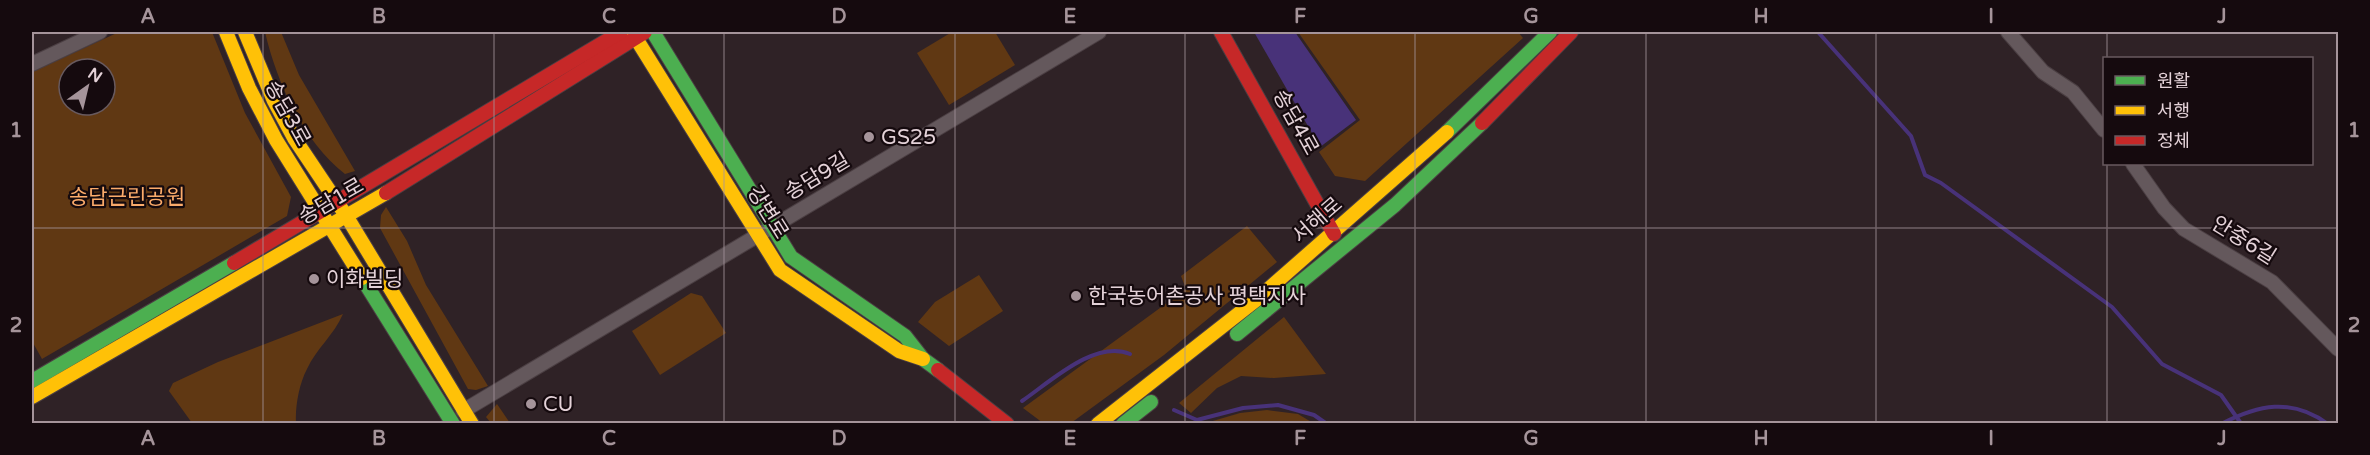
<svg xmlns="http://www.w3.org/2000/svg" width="2370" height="455" viewBox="0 0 2370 455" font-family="'Varela Round','Noto Sans KR',sans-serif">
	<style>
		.green { fill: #603813; fill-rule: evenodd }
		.water { fill: #483279 }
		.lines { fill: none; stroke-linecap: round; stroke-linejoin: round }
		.stream { stroke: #483279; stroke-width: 4 }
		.street-casing { stroke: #4b3f43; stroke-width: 16 }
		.fast-casing { stroke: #4b3f43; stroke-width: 16 }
		.slow-casing { stroke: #4b3f43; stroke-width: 16 }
		.jam-casing { stroke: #4b3f43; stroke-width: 16 }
		.street { stroke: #64585c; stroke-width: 14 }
		.fast { stroke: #4caf50; stroke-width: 14 }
		.slow { stroke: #ffc107; stroke-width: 14 }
		.jam { stroke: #c62828; stroke-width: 14 }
		.grid { fill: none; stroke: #a5949a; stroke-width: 1.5; stroke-opacity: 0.55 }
		.poi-dot { fill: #a5949a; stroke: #150a0e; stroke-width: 2 }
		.labels { text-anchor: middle; stroke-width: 4.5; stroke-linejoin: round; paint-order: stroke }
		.street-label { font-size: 21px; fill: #e4d2d8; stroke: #150a0e }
		.poi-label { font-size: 21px; fill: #e4d2d8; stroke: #150a0e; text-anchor: start }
		.park-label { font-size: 21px; fill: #fbab6b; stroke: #150a0e }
		.neatline { fill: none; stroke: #a5949a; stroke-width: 2 }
		.grid-label { font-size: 20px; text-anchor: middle; font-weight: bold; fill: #a5949a }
	</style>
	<rect width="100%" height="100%" fill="#2f2226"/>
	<g class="green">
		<path d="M119,32H212L245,113L291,197L287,216L42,359L32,341V72ZM69,69H105V105H69Z"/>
		<path d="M265,32H281L299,75L355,171L345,174C303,141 277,83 265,32Z"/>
		<path d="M952,32H995L1015,65L949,105L917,53Z"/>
		<path d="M1298,32H1518L1523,38L1365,181L1335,176L1319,152L1360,120Z"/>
		<path d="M386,207L407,241L426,285L488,386L476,390L468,389L380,228L381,215Z"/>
		<path d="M1247,226L1277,262L1164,355L1071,423H1043L1023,408L1186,289L1181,276Z"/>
		<path d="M979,275L1003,311L949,346L918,322L935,302Z"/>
		<path d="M691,293L702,296L726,333L660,375L632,331Z"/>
		<path d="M343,314C334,335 316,349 307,369C299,384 295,407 296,423H192L169,391L173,383L218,362Z"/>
		<path d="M1284,317L1326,374L1274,378L1241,376L1217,388L1191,413L1179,403Z"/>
		<path d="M497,404L510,423H491L486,417Z"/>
		<path d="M1267,410L1298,414L1313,423H1206L1240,413Z"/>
	</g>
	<path class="water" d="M1254,32H1295L1356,120L1320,147Z"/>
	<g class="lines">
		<g class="stream">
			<path d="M1818,32L1911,136L1925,175L1941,183L2112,307L2162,364L2221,395L2240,422"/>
			<path d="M1022,401C1050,382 1095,339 1130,354"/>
			<path d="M1174,410L1197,420L1243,408L1278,405L1314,415L1327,424"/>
			<path d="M2221,424C2258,405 2291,397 2328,424"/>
		</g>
		<defs>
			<g id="street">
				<path d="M2008,32L2043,72L2073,92L2104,130"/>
				<path d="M32,64L100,32"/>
				<path d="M2133,164L2164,208L2184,229L2272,282L2338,349"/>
				<path d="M463,411L1099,32"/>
			</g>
			<g id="fast">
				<path d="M653,32L791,257L905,336L923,359L938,370"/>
				<path d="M1447,132L1550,32"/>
				<path d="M362,278L453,424"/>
				<path d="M1237,334L1395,205L1482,123"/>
				<path d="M32,381L234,263"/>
				<path d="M1123,424L1151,402"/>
			</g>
			<g id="slow">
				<path d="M226,32L249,88L276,140L362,278"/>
				<path d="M245,32L274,101L294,138L347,217L472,424"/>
				<path d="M632,32L780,270L899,351L923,359"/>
				<path d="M32,397L386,193"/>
				<path d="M1098,424L1256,300L1447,132"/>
			</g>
			<g id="jam">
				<path d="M1221,32L1334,234"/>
				<path d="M1482,123L1571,32"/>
				<path d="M386,193L645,32"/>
				<path d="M234,263L621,32"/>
				<path d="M938,370L1007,424"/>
			</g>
		</defs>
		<use href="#street" class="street-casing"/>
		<use href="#fast" class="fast-casing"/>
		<use href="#slow" class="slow-casing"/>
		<use href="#jam" class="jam-casing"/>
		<use href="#street" class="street"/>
		<use href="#fast" class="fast"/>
		<use href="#slow" class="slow"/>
		<use href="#jam" class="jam"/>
	</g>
	<path class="grid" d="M263,32V424M494,32V424M724,32V424M955,32V424M1185,32V424M1415,32V424M1646,32V424M1876,32V424M2107,32V58M2107,164V424M32,228H2338"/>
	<g class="poi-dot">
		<circle cx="869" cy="137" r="6"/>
		<circle cx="314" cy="279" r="6"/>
		<circle cx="1076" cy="296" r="6"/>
		<circle cx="531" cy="404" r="6"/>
	</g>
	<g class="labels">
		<g class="street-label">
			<text transform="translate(288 113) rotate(61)" y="7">송담3로</text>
			<text transform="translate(1296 122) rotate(61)" y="7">송담4로</text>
			<text transform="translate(817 176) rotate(-31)" y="7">송담9길</text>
			<text transform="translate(331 201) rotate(-30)" y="7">송담1로</text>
			<text transform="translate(768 212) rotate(58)" y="7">강변로</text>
			<text transform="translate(1317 220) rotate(-41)" y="7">서해로</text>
			<text transform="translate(2244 240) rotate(32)" y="7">안중6길</text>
		</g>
		<g class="poi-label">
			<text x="881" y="144">GS25</text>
			<text x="326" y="286">이화빌딩</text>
			<text x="1088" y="303">한국농어촌공사 평택지사</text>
			<text x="543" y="411">CU</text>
		</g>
		<g class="park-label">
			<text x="127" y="204">송담근린공원</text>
		</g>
	</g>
	<rect width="2370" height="455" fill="none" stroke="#150a0e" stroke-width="66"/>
	<rect x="2103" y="57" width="210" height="108" fill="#150a0e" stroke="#685a5f" stroke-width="1.5"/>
	<rect x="2115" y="76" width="30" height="9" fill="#4caf50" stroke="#685a5f" stroke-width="1.5"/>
	<text x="2157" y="87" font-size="18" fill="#e4d2d8">원활</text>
	<rect x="2115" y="106" width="30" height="9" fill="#ffc107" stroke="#685a5f" stroke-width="1.5"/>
	<text x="2157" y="117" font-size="18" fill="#e4d2d8">서행</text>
	<rect x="2115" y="136" width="30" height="9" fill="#c62828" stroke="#685a5f" stroke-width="1.5"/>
	<text x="2157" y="147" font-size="18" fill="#e4d2d8">정체</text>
	<g transform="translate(87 87) rotate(34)"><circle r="28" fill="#150a0e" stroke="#685a5f" stroke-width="1.5"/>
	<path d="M0-4.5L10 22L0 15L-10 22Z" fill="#a5949a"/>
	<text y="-9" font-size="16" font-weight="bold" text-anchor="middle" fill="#e4d2d8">N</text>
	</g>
	<rect x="33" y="33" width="2304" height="389" class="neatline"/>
	<g class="grid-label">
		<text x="148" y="23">A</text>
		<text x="379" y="23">B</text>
		<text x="609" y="23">C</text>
		<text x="839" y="23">D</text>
		<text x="1070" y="23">E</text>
		<text x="1300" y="23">F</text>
		<text x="1531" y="23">G</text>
		<text x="1761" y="23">H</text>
		<text x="1991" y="23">I</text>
		<text x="2222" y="23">J</text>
		<text x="16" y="137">1</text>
		<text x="2354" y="137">1</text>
		<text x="16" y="332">2</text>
		<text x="2354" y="332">2</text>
		<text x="148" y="445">A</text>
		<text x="379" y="445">B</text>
		<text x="609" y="445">C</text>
		<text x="839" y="445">D</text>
		<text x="1070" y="445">E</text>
		<text x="1300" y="445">F</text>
		<text x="1531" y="445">G</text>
		<text x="1761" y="445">H</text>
		<text x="1991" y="445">I</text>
		<text x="2222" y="445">J</text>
	</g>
</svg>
